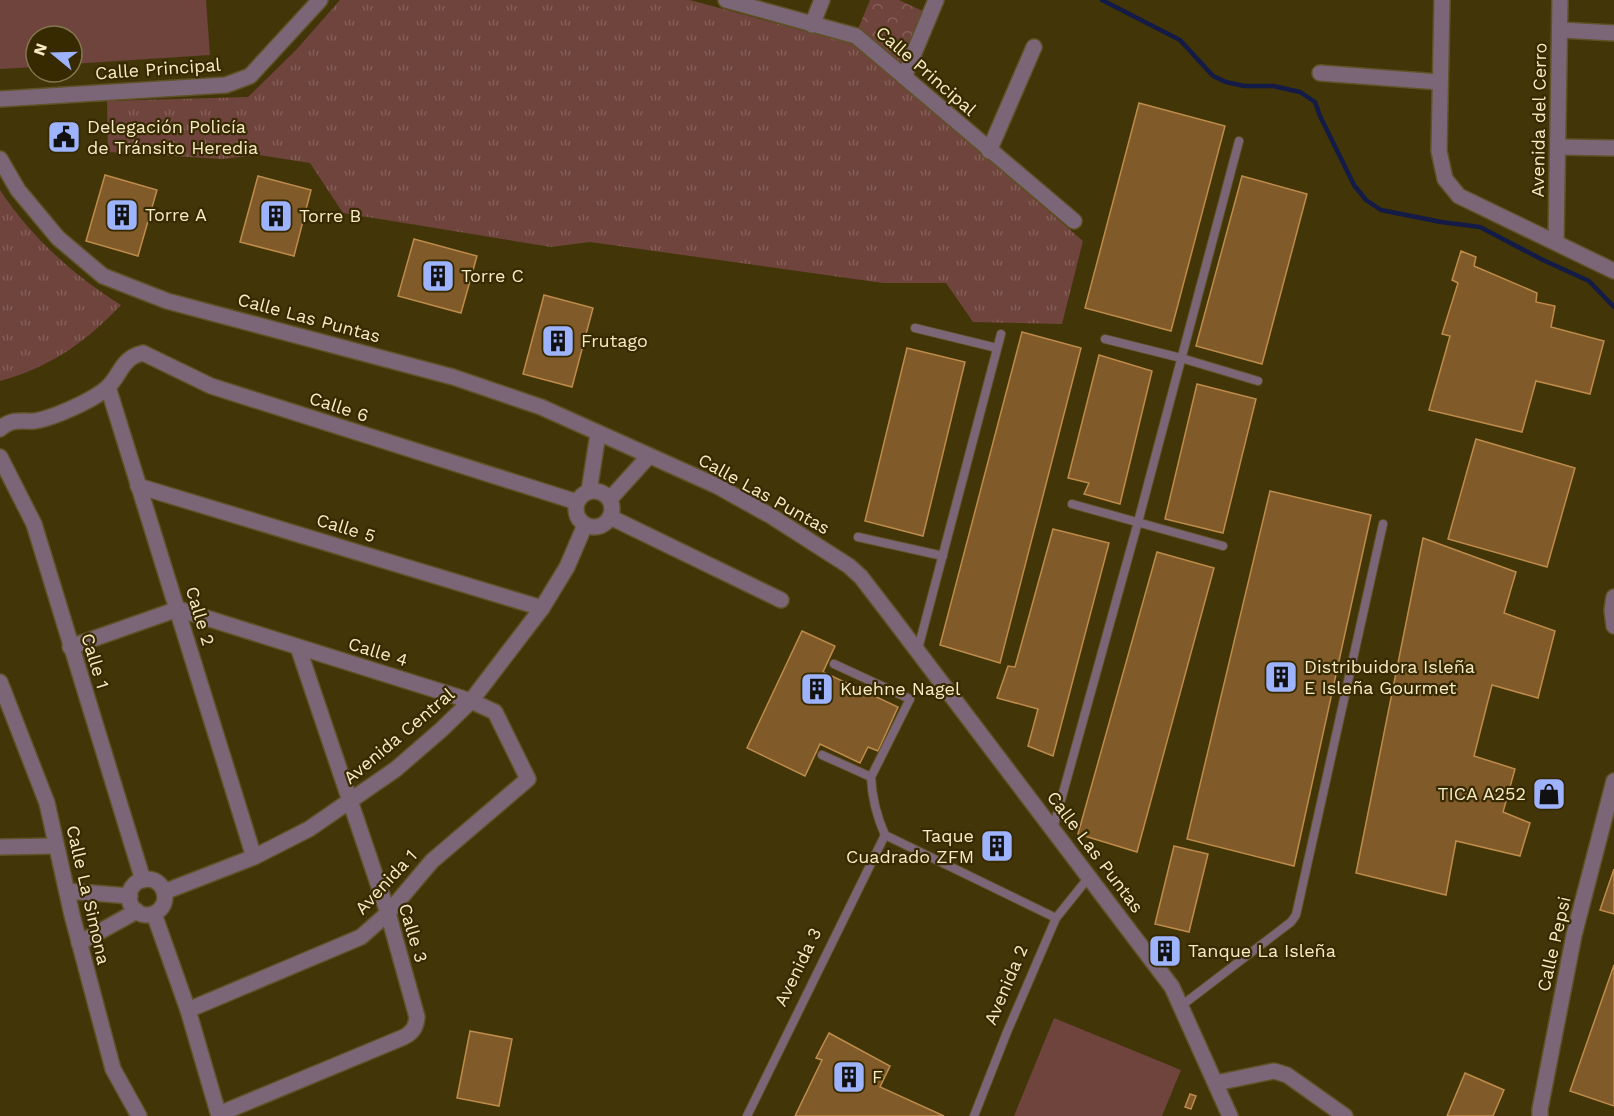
<svg xmlns="http://www.w3.org/2000/svg" width="1614" height="1116" viewBox="0 0 1614 1116" font-family="'Work Sans',sans-serif">
	<style>
		.grass { fill: url(#grass-tufts) }
		.park { fill: url(#park-crowns) }
		.pitch { fill: #6e443c }
		.lines { fill: none; stroke-linecap: round; stroke-linejoin: round }
		.stream { stroke: #131b46; stroke-width: 4.5 }
		.building { fill: #805b29; stroke: #be8b4a; stroke-width: 1.5 }
		.service-casing { stroke: #5f5226; stroke-width: 10 }
		.minor-casing { stroke: #5f5226; stroke-width: 18 }
		.service { stroke: #7b6677; stroke-width: 8 }
		.minor { stroke: #7b6677; stroke-width: 15 }
		.labels { text-anchor: middle; stroke-width: 4.5; stroke-linejoin: round; paint-order: stroke }
		.street-label { font-size: 18px; fill: #f7ebc5; stroke: #372a00 }
		.poi-label { font-size: 18px; fill: #f7ebc5; stroke: #372a00; text-anchor: start }
	</style>
	<defs>
		<pattern id="grass-tufts" width="24" height="20" patternUnits="userSpaceOnUse" patternTransform="scale(1.5)"><rect width="24" height="20" fill="#6e443c"/><path d="M3 7l-1-3M5 7V3M7 7l1-3M15 17l-1-3M17 17v-4M19 17l1-3" fill="none" stroke="#835f57"/></pattern>
		<pattern id="park-crowns" width="20" height="18" patternUnits="userSpaceOnUse" patternTransform="scale(1.5)"><rect width="20" height="18" fill="#6e443c"/><path d="M2 6a3 3 0 1 1 6 0M12 15a3 3 0 1 1 6 0" fill="none" stroke="#835f57"/></pattern>
	</defs>
	<rect width="100%" height="100%" fill="#423508"/>
	<g class="grass">
		<path d="M340,0H690L857,45L1083,241L1062,324L973,322L946,283H883L590,242L551,247L343,213L310,163L259,155L222,159L108,152L107,101L248,97L296,50Z"/>
		<path d="M0,190C32,238 73,275 121,305C86,342 51,367 0,381Z"/>
	</g>
	<path class="park" d="M870,0H899L927,13L902,68L858,29Z"/>
	<g class="pitch">
		<path d="M0,0H206L210,55L72,64V36H36V67L0,69Z"/>
		<path d="M1054,1018L1181,1070L1162,1116H1014Z"/>
	</g>
	<g class="lines">
		<path class="stream" d="M1102,0L1180,40L1213,76L1226,82L1244,86H1273L1300,92L1315,102L1320,116L1354,185L1366,200L1381,210L1441,222L1480,227L1543,260L1589,281L1614,307"/>
	</g>
	<g class="building">
		<path d="M1139,103L1225,126L1171,331L1085,308Z"/>
		<path d="M105,175L157,190L138,256L86,241Z"/>
		<path d="M258,176L311,190L294,256L240,242Z"/>
		<path d="M1242,176L1307,194L1262,364L1196,346Z"/>
		<path d="M414,239L477,256L461,313L398,296Z"/>
		<path d="M1461,251L1476,257L1474,266L1537,293L1536,302L1555,306L1551,327L1604,341L1590,394L1536,381L1522,432L1429,410L1450,336L1442,334L1458,283L1452,280Z"/>
		<path d="M544,295L593,308L572,387L523,374Z"/>
		<path d="M1022,332L1081,348L1000,663L940,645Z"/>
		<path d="M907,348L965,362L923,536L865,521Z"/>
		<path d="M1099,355L1152,371L1120,504L1084,494L1089,483L1068,478Z"/>
		<path d="M1197,384L1256,399L1223,533L1165,519Z"/>
		<path d="M1476,439L1575,468L1547,567L1448,539Z"/>
		<path d="M1270,491L1371,515L1294,866L1187,839Z"/>
		<path d="M1053,529L1109,543L1053,756L1028,746L1038,709L997,698L1008,666L1015,667Z"/>
		<path d="M1423,538L1516,572L1504,613L1555,631L1538,698L1492,685L1474,756L1515,769L1503,812L1530,823L1520,856L1456,841L1446,895L1356,873Z"/>
		<path d="M1157,552L1214,568L1137,852L1078,834Z"/>
		<path d="M802,631L835,646L823,672L898,707L878,751L868,747L860,763L820,744L805,776L747,748Z"/>
		<path d="M1010,833L1012,856L984,859L982,836Z"/>
		<path d="M1174,846L1208,854L1189,932L1155,924Z"/>
		<path d="M1614,869V914L1600,910Z"/>
		<circle cx="1165" cy="950" r="6"/>
		<path d="M1614,965V1106L1570,1091Z"/>
		<path d="M470,1031L512,1039L499,1106L457,1098Z"/>
		<path d="M829,1033L890,1066L880,1087L944,1116H795L822,1060L816,1058Z"/>
		<path d="M1465,1073L1504,1090L1493,1116H1447Z"/>
		<path d="M1190,1094L1196,1096L1191,1109L1185,1107Z"/>
	</g>
	<g class="lines">
		<defs>
			<g id="service">
				<path d="M915,328L997,348"/>
				<path d="M1105,339L1181,358L1258,381"/>
				<path d="M1072,504L1223,546"/>
				<path d="M858,537L943,556"/>
				<path d="M918,649L1001,334"/>
				<path d="M834,664L910,699L871,777"/>
				<path d="M822,755L871,777C872,799 876,815 885,835"/>
				<path d="M1053,829L1138,522L1239,141"/>
				<path d="M885,835L1056,918"/>
				<path d="M1181,1006L1291,922L1296,915L1383,524"/>
				<path d="M747,1116L885,835"/>
				<path d="M974,1116L1007,1032L1056,918L1089,877"/>
			</g>
			<g id="minor">
				<path d="M726,0L856,36L1074,221"/>
				<path d="M1442,0L1439,151L1445,179L1459,196L1614,271"/>
				<path d="M812,25L822,0"/>
				<path d="M1561,30L1614,33"/>
				<path d="M1320,73L1439,82"/>
				<path d="M904,77L936,0"/>
				<path d="M0,99L226,85L250,76L320,0"/>
				<path d="M1559,147L1614,148"/>
				<path d="M989,151L1034,47"/>
				<path d="M0,159L18,190L58,238L103,276L167,301L453,377L541,407L717,486L771,516L849,566L861,577L891,616L1172,987L1230,1116"/>
				<path d="M1556,242L1560,0"/>
				<path d="M108,387L254,857"/>
				<path d="M0,429C11,418 21,422 35,421C51,418 69,410 83,403C91,399 101,393 107,388C121,375 121,358 143,353L211,386L577,502"/>
				<path d="M0,457L34,524L143,880"/>
				<path d="M138,486L542,608"/>
				<circle cx="594" cy="509" r="18"/>
				<path d="M589,491L598,434"/>
				<path d="M610,499L648,457"/>
				<path d="M610,517L781,600"/>
				<path d="M1614,597L1612,610L1614,626"/>
				<path d="M178,609L471,701L495,712L528,779L432,861L388,913L361,937L188,1010"/>
				<path d="M70,647L178,609"/>
				<path d="M0,682L47,803L72,915L113,1069L139,1116"/>
				<path d="M0,847L56,846"/>
				<circle cx="147" cy="897" r="18"/>
				<path d="M67,891L130,896"/>
				<path d="M164,892L254,857L309,829L396,769L441,730L471,701L542,608L567,567L585,525"/>
				<path d="M154,914L188,1010L219,1116"/>
				<path d="M79,943L137,911"/>
				<path d="M1216,1083L1274,1071L1287,1075L1345,1116"/>
				<path d="M219,1114L404,1037C413,1032 416,1027 417,1017L388,913L298,647"/>
				<path d="M1540,1116V1109L1574,935L1614,781"/>
			</g>
		</defs>
		<use href="#service" class="service-casing"/>
		<use href="#minor" class="minor-casing"/>
		<use href="#service" class="service"/>
		<use href="#minor" class="minor"/>
	</g>
	<defs>
		<symbol id="civic-square" viewBox="-11 -11 22 22"><rect x="-9" y="-9" width="18" height="18" rx="4" fill="#9eb3fd" stroke="#372a00"/><path d="M-.6-6.5H3V-4.5H.6V-3L4-1V1h2V6H-6V1h2V-1L-.6-3ZM-1.2 2.5V6h2.4V2.5Z" fill="#111"/></symbol>
		<symbol id="building-square" viewBox="-11 -11 22 22"><rect x="-9" y="-9" width="18" height="18" rx="4" fill="#9eb3fd" stroke="#372a00"/><path d="M-4-6H4V6H1V3H-1V6H-4ZM-2.5-4.3h1.7v1.8h-1.7ZM.8-4.3h1.7v1.8H.8ZM-2.5-1h1.7V.8h-1.7ZM.8-1h1.7V.8H.8Z" fill="#111"/></symbol>
		<symbol id="shop-square" viewBox="-11 -11 22 22"><rect x="-9" y="-9" width="18" height="18" rx="4" fill="#9eb3fd" stroke="#372a00"/><path d="M-5-2.5h2.3a2.7 3.5 0 0 1 5.4 0H5L5.5 6h-11ZM-1.5-2.5h3a1.5 2.3 0 0 0-3 0Z" fill="#111"/></symbol>
	</defs>
	<g fill-rule="evenodd">
		<use href="#civic-square" x="45" y="118" width="38" height="38"/>
		<use href="#building-square" x="103" y="196" width="38" height="38"/>
		<use href="#building-square" x="257" y="197" width="38" height="38"/>
		<use href="#building-square" x="419" y="257" width="38" height="38"/>
		<use href="#building-square" x="539" y="322" width="38" height="38"/>
		<use href="#building-square" x="1262" y="658" width="38" height="38"/>
		<use href="#building-square" x="798" y="670" width="38" height="38"/>
		<use href="#shop-square" x="1530" y="775" width="38" height="38"/>
		<use href="#building-square" x="978" y="827" width="38" height="38"/>
		<use href="#building-square" x="1146" y="932" width="38" height="38"/>
		<use href="#building-square" x="830" y="1058" width="38" height="38"/>
	</g>
	<g class="labels">
		<g class="street-label">
			<text transform="translate(158 69) rotate(-4)" y="6">Calle Principal</text>
			<text transform="translate(926 71) rotate(41)" y="6">Calle Principal</text>
			<text transform="translate(1539 120) rotate(-89)" y="6">Avenida del Cerro</text>
			<text transform="translate(309 318) rotate(15)" y="6">Calle Las Puntas</text>
			<text transform="translate(339 407) rotate(18)" y="6">Calle 6</text>
			<text transform="translate(764 494) rotate(29)" y="6">Calle Las Puntas</text>
			<text transform="translate(346 528) rotate(17)" y="6">Calle 5</text>
			<text transform="translate(200 616) rotate(73)" y="6">Calle 2</text>
			<text transform="translate(378 652) rotate(17)" y="6">Calle 4</text>
			<text transform="translate(95 661) rotate(73)" y="6">Calle 1</text>
			<text transform="translate(399 736) rotate(-40)" y="6">Avenida Central</text>
			<text transform="translate(1095 852) rotate(53)" y="6">Calle Las Puntas</text>
			<text transform="translate(386 882) rotate(-47)" y="6">Avenida 1</text>
			<text transform="translate(88 895) rotate(77)" y="6">Calle La Simona</text>
			<text transform="translate(413 933) rotate(73)" y="6">Calle 3</text>
			<text transform="translate(1554 944) rotate(-77)" y="6">Calle Pepsi</text>
			<text transform="translate(798 967) rotate(-64)" y="6">Avenida 3</text>
			<text transform="translate(1006 985) rotate(-67)" y="6">Avenida 2</text>
		</g>
		<g class="poi-label">
			<text x="87" y="133">Delegación Policía<tspan x="87" dy="21">de Tránsito Heredia</tspan></text>
			<text x="145" y="221">Torre A</text>
			<text x="299" y="222">Torre B</text>
			<text x="461" y="282">Torre C</text>
			<text x="581" y="347">Frutago</text>
			<text x="1304" y="673">Distribuidora Isleña<tspan x="1304" dy="21">E Isleña Gourmet</tspan></text>
			<text x="840" y="695">Kuehne Nagel</text>
			<text x="1526" y="800" text-anchor="end">TICA A252</text>
			<text x="974" y="842" text-anchor="end">Taque<tspan x="974" dy="21">Cuadrado ZFM</tspan></text>
			<text x="1188" y="957">Tanque La Isleña</text>
			<text x="872" y="1083">F</text>
		</g>
	</g>
	<g transform="translate(54 54) rotate(289)"><circle r="28" fill="#372a00" stroke="#84774f" stroke-width="1.5"/>
	<path d="M0-4.5L10 22L0 15L-10 22Z" fill="#9eb3fd"/>
	<text y="-9" font-size="16" font-weight="bold" text-anchor="middle" fill="#f7ebc5">N</text>
	</g>
</svg>
